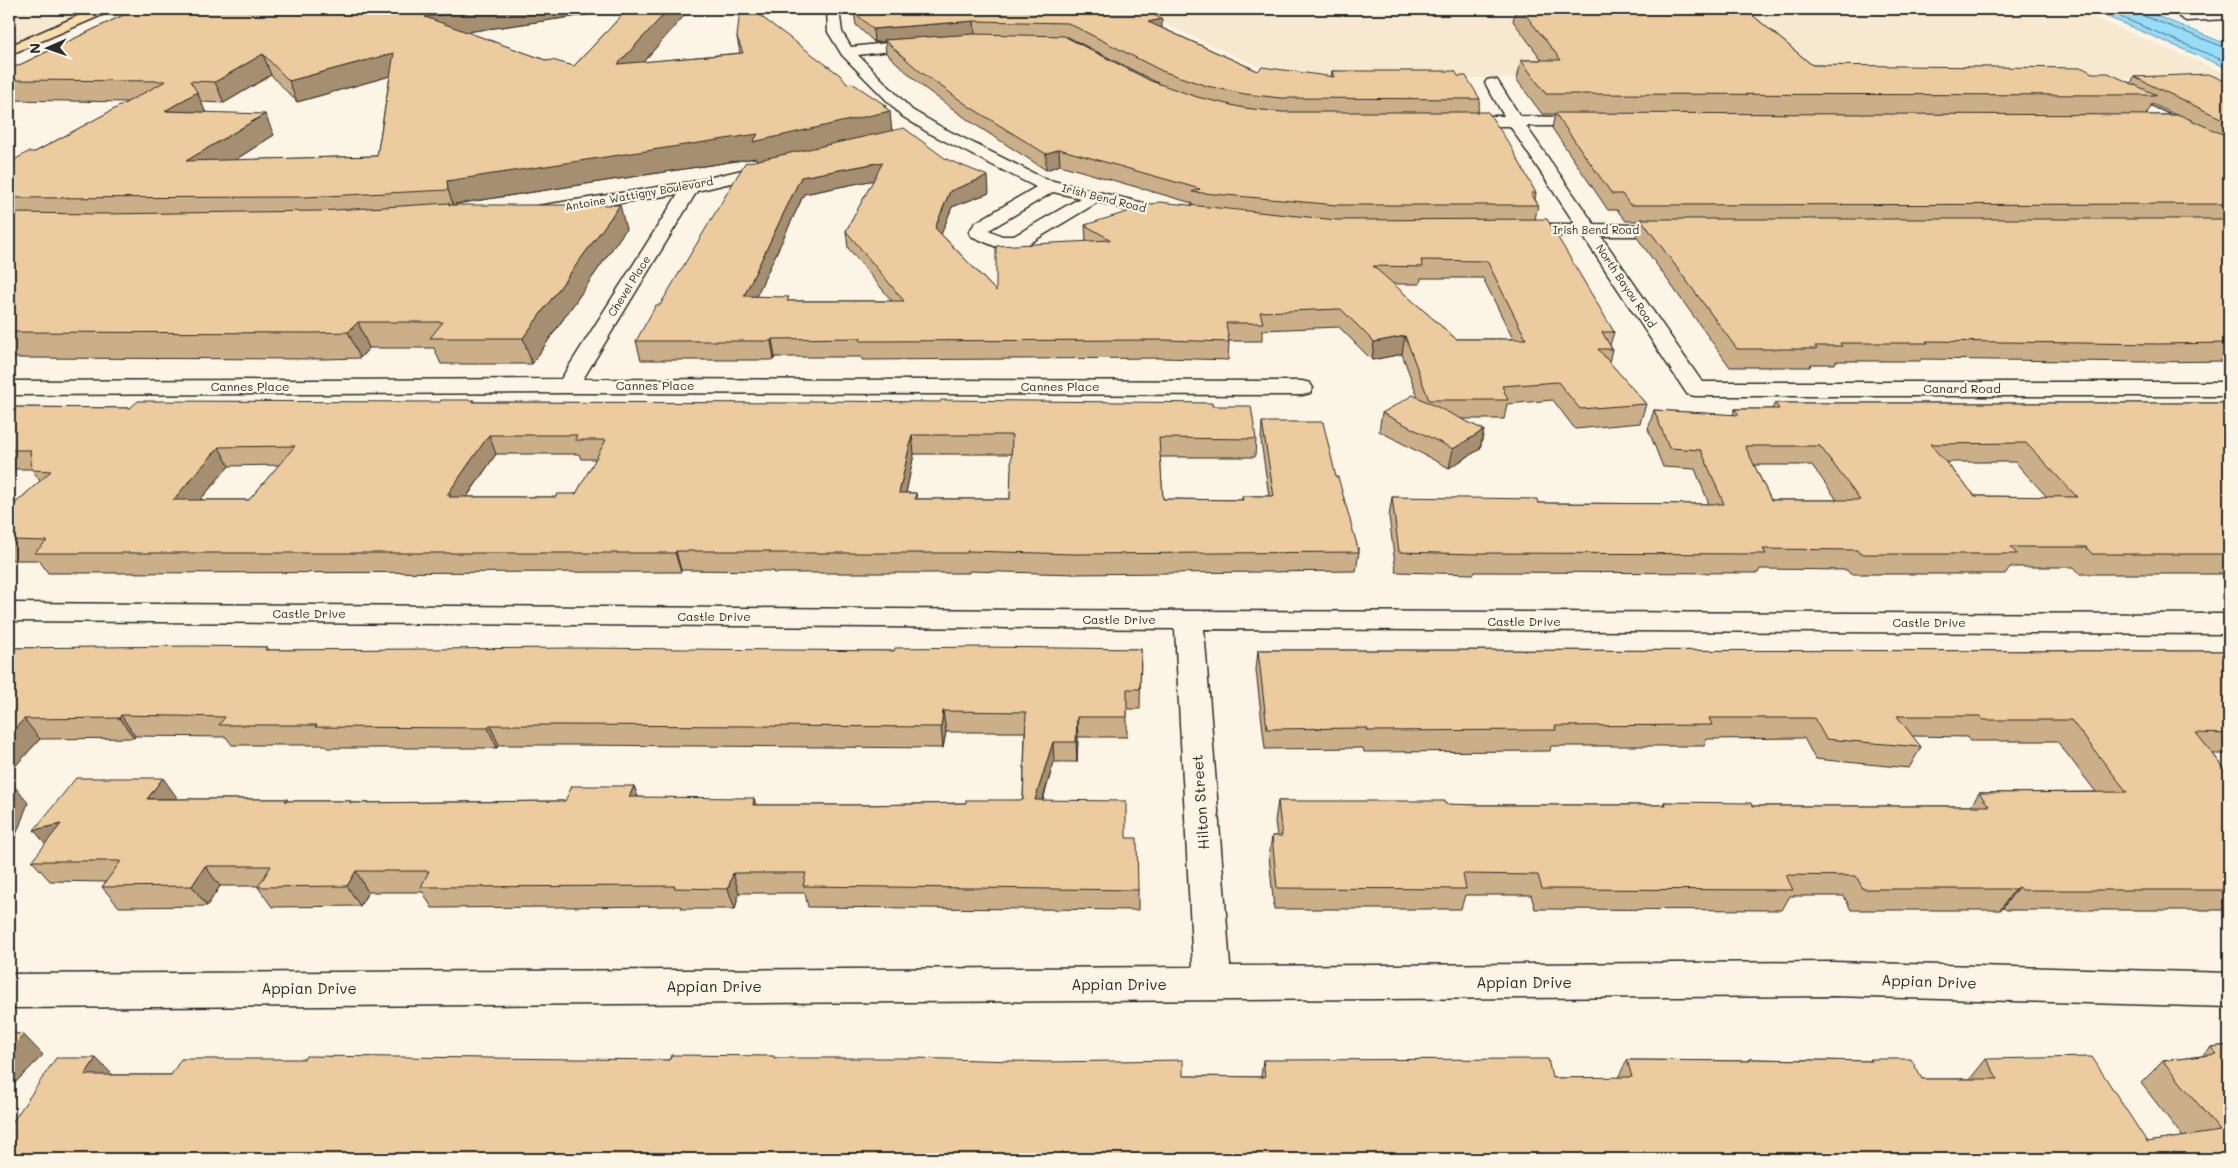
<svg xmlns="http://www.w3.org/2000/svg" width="2238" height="1168" viewBox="0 0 2238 1168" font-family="Mali,sans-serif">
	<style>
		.built { fill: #f7e9d0 }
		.water { fill: #97dcf9; stroke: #6c95a7 }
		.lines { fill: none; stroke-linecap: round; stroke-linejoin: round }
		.shore { stroke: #56727d; stroke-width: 1 }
		.minor-casing { stroke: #2b2b2b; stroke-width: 3 }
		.major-casing { stroke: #2b2b2b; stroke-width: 3 }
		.minor { fill: #fcf5e5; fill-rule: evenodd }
		.major { fill: #faddab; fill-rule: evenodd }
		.wall { fill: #cbaf88; stroke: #2b2b2b; fill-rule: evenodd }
		.shaded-wall { fill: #a58f6f; stroke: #2b2b2b }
		.building { fill: #eccc9e; stroke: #2b2b2b; fill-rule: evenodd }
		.labels { text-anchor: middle; stroke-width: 4.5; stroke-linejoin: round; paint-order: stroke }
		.far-street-label { font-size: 11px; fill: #2b2b2b; stroke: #fcf5e5 }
		.street-label { font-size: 12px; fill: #2b2b2b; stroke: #fcf5e5 }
		.near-street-label { font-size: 15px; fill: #2b2b2b; stroke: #fcf5e5 }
	</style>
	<rect width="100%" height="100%" fill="#fcf5e5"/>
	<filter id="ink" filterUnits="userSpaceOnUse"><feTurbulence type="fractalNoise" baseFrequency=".02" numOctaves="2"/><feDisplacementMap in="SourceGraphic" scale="10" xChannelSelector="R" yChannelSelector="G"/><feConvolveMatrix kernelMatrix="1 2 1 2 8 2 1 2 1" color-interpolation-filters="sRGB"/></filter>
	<g filter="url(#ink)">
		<g class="built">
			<path d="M9,9H92L9,44Z"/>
			<path d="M1132,9H2074L2229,75V79L1284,78Z"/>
		</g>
		<path class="water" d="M2089,9H2140L2229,45V69Z"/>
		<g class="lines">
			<g class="shore">
				<path d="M2102,9L2229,63"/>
				<path d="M2140,9L2144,16L2229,49"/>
			</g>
			<defs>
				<g id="minor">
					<path d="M827,9H839L842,32L851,47L923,39L928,40L930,43L928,46L923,47L858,55L912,110L941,127L1045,179L1156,206L1185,209L1188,213L1185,217C1161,223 1122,208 1098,202L1025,246L999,248L971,236L969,232L975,223L1036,187L929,133L902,116L842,55L828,32ZM1053,192L1080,198L1014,236H1002L989,230Z"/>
					<path d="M2229,11V19L2186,21L2179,17L2186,13Z"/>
					<path d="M1492,79L1497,80L1520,116L1595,118L1597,121L1595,124L1589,126H1526L1594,224L1682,226L1684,230L1682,234L1675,236H1601L1702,382H2229V396H1695L1687,394L1583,236H1516L1509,234L1507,230L1509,226L1516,224H1575L1510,126H1457L1451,124L1449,121L1451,118L1457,116H1504L1485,83L1487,80Z"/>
					<path d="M2116,90L2229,143V154L2111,97L2109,94L2111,91Z"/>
					<path d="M775,162L781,163L783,167L781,171L697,191L583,379L1302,381L1310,383L1313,388L1310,393L1302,395L568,393L9,395V381L561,379L678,194L537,216L531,215L528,211L531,207L691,182Z"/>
					<path d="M9,603L1189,611L2229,614V634L1204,629L1230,966L1833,962L2229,973V1007L1833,996L9,1008V974L1193,967L1175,629L9,621Z"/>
				</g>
				<path id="major" d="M94,9H110L109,12L9,55V46Z"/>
			</defs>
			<use href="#minor" class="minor-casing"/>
			<use href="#major" class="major-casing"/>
			<use href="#minor" class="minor"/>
			<use href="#major" class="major"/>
		</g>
		<g class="wall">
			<path d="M136,9H628L466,32L548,61L574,66L628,9H690L643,62L740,53L737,37L847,84L885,105L892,130L989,193L952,207L941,234L996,291L1086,241L1085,225L1192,205V203L1060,165L1046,170L971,122L923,87L886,53L885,42H874L856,25L854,12L879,9H1142L1162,28L1258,71L1331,77L1332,71L1458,76L1480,99L1478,112L1536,193L1535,199L1538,205L1535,219L1614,332L1610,345L1612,349L1609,362L1646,404L1640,423L1575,429L1553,400L1507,404L1504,419H1461L1484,430L1480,449L1449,468L1379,431L1382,413L1418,397L1402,354L1372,360L1339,327L1262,330V341H1229L1228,360L1164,358L862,360V357H775L774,360H641L636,341L757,160L756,158L455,204V205L626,229L532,364H441L434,348H369L360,358L324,359L9,358V163L35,152L128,102L9,100V70ZM1067,37H1068L1158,83L1151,81ZM271,75L297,102L390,76L377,156L235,160L274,135L205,112L201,102L224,103ZM874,180L846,231L848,248L892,301H789L756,296L804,194ZM1421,278H1483L1513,339H1456L1393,284H1420Z"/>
			<path d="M1516,9H1745L1812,65L2092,73L2131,83L2134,77L2229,83V361L2147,362L1921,359L1920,361H1836L1835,364H1811L1810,367H1730L1636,236L1640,221H1626L1617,210H1608L1552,128L1555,114H1542L1517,80L1521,60H1542L1513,21ZM2152,104L2176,115H2146Z"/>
			<path d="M475,402L1212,406L1256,439L1255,457H1160L1163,499L1242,500V496H1269L1261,441L1262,422L1336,477L1359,552L1356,571L1074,574L969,571V573H774V571L681,570V572L48,573L39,560H9V509L40,481L32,469H9V407L130,408ZM496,454H579L581,459H596L576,494L556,497H467ZM914,454H1012L1010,499H917L916,493H906ZM279,465L249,500H200L229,466Z"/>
			<path d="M1775,403H2229V574H2080L2074,567H2010L2005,574H1850L1847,570L1760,569L1758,573L1475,572L1474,574L1396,572L1389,516L1392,497L1538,503L1709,504L1695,469L1663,467L1648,429L1654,410L1733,415L1735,409H1772ZM1946,462H2015L2047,497L1975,496ZM1754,465H1812L1837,500H1771Z"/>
			<path d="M267,647L269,650L894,651L1141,649L1140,709H1127V737H1078L1077,762H1054L1043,800L1126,838L1138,890V910L808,907L805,893H739L735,909H682L681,906L432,908L423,892H368L360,906L272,907L258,887V886H220L207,906L119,907L102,887L106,882L50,881L32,861L178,799H287L288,801H351L353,803L565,801L634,786L638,797L756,805H867L966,803L1023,800L1025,732H946L943,748L572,745H499L497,748H327L325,745H232L226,737L135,736L134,738L40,739L9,773V648Z"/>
			<path d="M1258,650L2229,651V754H2213L2229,774V910H2007L2003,908L2000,910H1851L1844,896H1790L1782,910L1535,909L1531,895H1465L1461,909H1274L1269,856L1272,836H1277L1275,821L1278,801L1479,805H1663L1664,802L1752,806H1971L1979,793L2096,792L2057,741H1970L1968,737L1912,736L1921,747L1909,768L1815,759L1804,738L1707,739L1704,746H1551L1550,751L1364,752L1363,748L1265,749L1256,670Z"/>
			<path d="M2229,1045V1159H9L113,1075H171L670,1060L775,1058L1183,1076L1261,1077L1263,1060L1552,1078H1618L1627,1060L1748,1061L1750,1059L1868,1061L1870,1059L1922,1079H1970L1986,1059L2147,1142L2183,1137L2141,1083L2163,1061L2202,1056L2211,1047Z"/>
		</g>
		<g class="shaded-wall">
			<path d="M487,9H627L432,37L425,17Z"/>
			<path d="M669,9H690L623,85L618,64Z"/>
			<path d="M1162,19V33L1148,22Z"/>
			<path d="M974,21L975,35L884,40L885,42H874L873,29Z"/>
			<path d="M394,53L401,73L297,102L289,81Z"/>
			<path d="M263,54L271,75L224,103L215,82Z"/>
			<path d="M197,92L206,113L165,111Z"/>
			<path d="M885,105L886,112L890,111L892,133L757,164L756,158L455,204L456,213L448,190L447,181Z"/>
			<path d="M265,114L274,135L197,184L186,161Z"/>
			<path d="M1059,149L1060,165L1046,170V154Z"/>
			<path d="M883,162L885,178L804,194L748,314L744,296L801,177Z"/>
			<path d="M988,176L989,193L952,207L937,245L935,228L950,191Z"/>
			<path d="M620,205L626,229L532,364L523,338Z"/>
			<path d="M358,322L369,348L360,358L348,332Z"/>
			<path d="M1405,336L1402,354L1372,360L1374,342Z"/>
			<path d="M772,339L775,357L774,360L771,341Z"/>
			<path d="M1484,430L1480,449L1449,468L1453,449Z"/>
			<path d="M489,435L496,454L457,511L447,495Z"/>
			<path d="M912,435L914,454L902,512L899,493Z"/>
			<path d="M219,447L229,466L184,519L173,500Z"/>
			<path d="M676,551L681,570V572L675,553Z"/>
			<path d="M943,711L946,732L943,748L941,727Z"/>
			<path d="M121,715L135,736L134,738L119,718Z"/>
			<path d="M1077,717L1078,737L1077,762L1076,742Z"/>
			<path d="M24,719L40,739L9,773V735Z"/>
			<path d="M490,725L499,745L497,748L488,728Z"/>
			<path d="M1053,742L1054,762L1036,820L1035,800Z"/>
			<path d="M163,778L178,799H147Z"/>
			<path d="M11,782L28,803L9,854V788Z"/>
			<path d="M634,786L641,806L629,797Z"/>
			<path d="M754,798L760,818L753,805Z"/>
			<path d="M61,824L51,851L34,830Z"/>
			<path d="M205,866L220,886L207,906L192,886Z"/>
			<path d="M356,871L368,892L360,906L347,886Z"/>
			<path d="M733,873L739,893L735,909L728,889Z"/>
			<path d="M2018,887L2003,908L2000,910L2015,889Z"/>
			<path d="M24,1035L43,1055L9,1089V1050Z"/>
			<path d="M96,1058L118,1080L85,1075Z"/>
		</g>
		<g class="building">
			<path d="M136,9H487L425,17L548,61L552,60L574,66L628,9H669L618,64L743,53L737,37L740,9H751L840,75L847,84L852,83L885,105L883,106L890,111L753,142L758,134L447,181L448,190L305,197L9,198V163L28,152H35L166,81L9,80V70ZM394,53L377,156L186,161L265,114L165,111L197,92L190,81L215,82L263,54L289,81Z"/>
			<path d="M880,9H1142L1162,19L1148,22L1258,71L1262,67L1334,77L1332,71H1455L1458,76H1466L1480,99L1281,98L1245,94L1207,86L1162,71L1068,23L974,21L873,29L854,12Z"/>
			<path d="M1521,9H1745L1812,65L2083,68L2092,73H2108L2157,95L1546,94L1521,60H1561Z"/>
			<path d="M974,34L1064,36L1151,81L1197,97L1244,108L1281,112H1488L1510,145L1536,193H1531L1538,205H1337L1192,192L1200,189L1059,149L1046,154L970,107L922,73L884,40Z"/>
			<path d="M2209,74L2229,83V122L2134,77Z"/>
			<path d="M1555,113L2180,115L2229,137V204L1630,205L1622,194H1612Z"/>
			<path d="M904,128L946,159L988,176L950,191L935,228L996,291V246L1111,240L1085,225L1159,202L1337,220L1547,219L1614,332H1602L1612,349H1598L1646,404L1580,409L1558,382L1502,386L1508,400H1429L1405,336L1374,342L1341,309L1260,312L1263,323H1226L1229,342L1165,340L860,341L861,338L772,339L771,341H636L656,305H660L745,163ZM883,162L846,231L904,301H787L789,297L744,296L801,177ZM1421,260L1487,261L1526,339H1456L1373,266L1423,267Z"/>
			<path d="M449,203V205H620L523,338H430L443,322H358L348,332L312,333L9,332V213L103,214L319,211Z"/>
			<path d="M1641,219H2229V343L2158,344L1926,341L1928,343H1840L1842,346H1815L1817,349H1737Z"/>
			<path d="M1413,395L1484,430L1453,449L1382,413Z"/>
			<path d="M441,400H474L473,402L809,403L810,401L940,402L941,400L1212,403V406H1251L1256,439L1159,438L1163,499L1243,500L1242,496H1274L1262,422H1323L1336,477H1338L1359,552L1074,554L967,551V553H770V551H676L675,553H34L47,541L9,540V509L51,471L32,470L30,450H9V407L130,408L138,401L440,402ZM489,435H577L575,440H606L576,494H557L556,497H449L451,495H447ZM912,435H1012L1010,499H915L916,493H899ZM295,446L249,500H173L219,447Z"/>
			<path d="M1775,403H2229V554H2092L2086,547H2011L2017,554H1860L1857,550L1763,549L1766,554L1478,553L1479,554L1399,552L1392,497L1537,499L1538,503L1724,504L1701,450L1669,448L1654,410L1739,415L1735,409H1779ZM2026,443L2077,497L1975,496L1930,444ZM1745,446H1820L1860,500H1771Z"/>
			<path d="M191,646L267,647L265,650L581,648L894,651L895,648L983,647L1141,649L1140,689H1127V717H1077L1076,742H1053L1035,800L1126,801V838H1137L1138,890L803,886L806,873H733L728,889L674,888L675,886L421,887L429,871H356L347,886L258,887L271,866H205L192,886L102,887L121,861H32L61,824L34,830L76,778H163L147,799H287L285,801H351L350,803L565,801L572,786H634L629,797L754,798L753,805H867L966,803V800H1023L1026,712L943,711L941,727L564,725H490L488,728L315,727L317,725H219L225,717L121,715L119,718L24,719L9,735V648Z"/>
			<path d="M1258,650L2229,651V734L2196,733L2229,774V890H2022L2018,887L2015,889H1863L1856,876L1786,875L1793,890L1542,889L1538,875L1463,874L1466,889L1277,888L1272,836H1282L1278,801H1445V804L1479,805H1666L1664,802L1751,803L1752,806H1989L1979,793L2127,792L2071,720H1983L1980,716H1897L1921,747L1826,739L1814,718H1709L1712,725L1555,726L1556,730L1368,731L1367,728L1267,729Z"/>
			<path d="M9,1032L24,1035L9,1050Z"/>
			<path d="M2229,1045V1159H9V1127L56,1058H96L85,1075H171L181,1059H304L306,1056L670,1060L672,1055L774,1056V1058H913L1046,1062L1183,1060V1076L1265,1077L1263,1060L1548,1059L1552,1078L1632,1077L1627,1060L1750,1061V1059L1871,1061L1870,1059H1911L1922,1079H1998L1986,1059L2092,1057L2147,1142L2220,1131L2163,1061L2217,1054L2211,1047Z"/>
		</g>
	</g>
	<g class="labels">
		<g class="far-street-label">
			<text transform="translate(639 194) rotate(-10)" y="4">Antoine Wattigny Boulevard</text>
			<text transform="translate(1104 198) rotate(14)" y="4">Irish Bend Road</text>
			<text x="1596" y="234">Irish Bend Road</text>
			<text transform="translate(629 286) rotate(-58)" y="4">Chevel Place</text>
			<text transform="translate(1626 286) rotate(56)" y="4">North Bayou Road</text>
		</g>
		<g class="street-label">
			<text x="655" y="390">Cannes Place</text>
			<text x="250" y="391">Cannes Place</text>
			<text x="1060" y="391">Cannes Place</text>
			<text x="1962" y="393">Canard Road</text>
			<text x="309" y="618">Castle Drive</text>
			<text x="714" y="621">Castle Drive</text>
			<text x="1119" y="624">Castle Drive</text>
			<text x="1524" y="626">Castle Drive</text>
			<text x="1929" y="627">Castle Drive</text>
		</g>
		<g class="near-street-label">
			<text transform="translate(1201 802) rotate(-94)" y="5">Hilton Street</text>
			<text transform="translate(1929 982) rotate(2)" y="5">Appian Drive</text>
			<text x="1524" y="988">Appian Drive</text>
			<text x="1119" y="990">Appian Drive</text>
			<text x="714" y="992">Appian Drive</text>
			<text x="309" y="994">Appian Drive</text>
		</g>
	</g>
	<rect width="2238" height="1168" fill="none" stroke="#fcf5e5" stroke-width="30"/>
	<rect x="15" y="15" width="2208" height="1138" fill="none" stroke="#2b2b2b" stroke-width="2" filter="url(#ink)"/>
	<g transform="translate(48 48) rotate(268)" stroke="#fcf5e5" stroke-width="4" paint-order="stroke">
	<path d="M0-4L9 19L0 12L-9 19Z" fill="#2b2b2b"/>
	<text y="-8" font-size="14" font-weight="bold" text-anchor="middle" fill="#2b2b2b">N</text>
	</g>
</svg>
